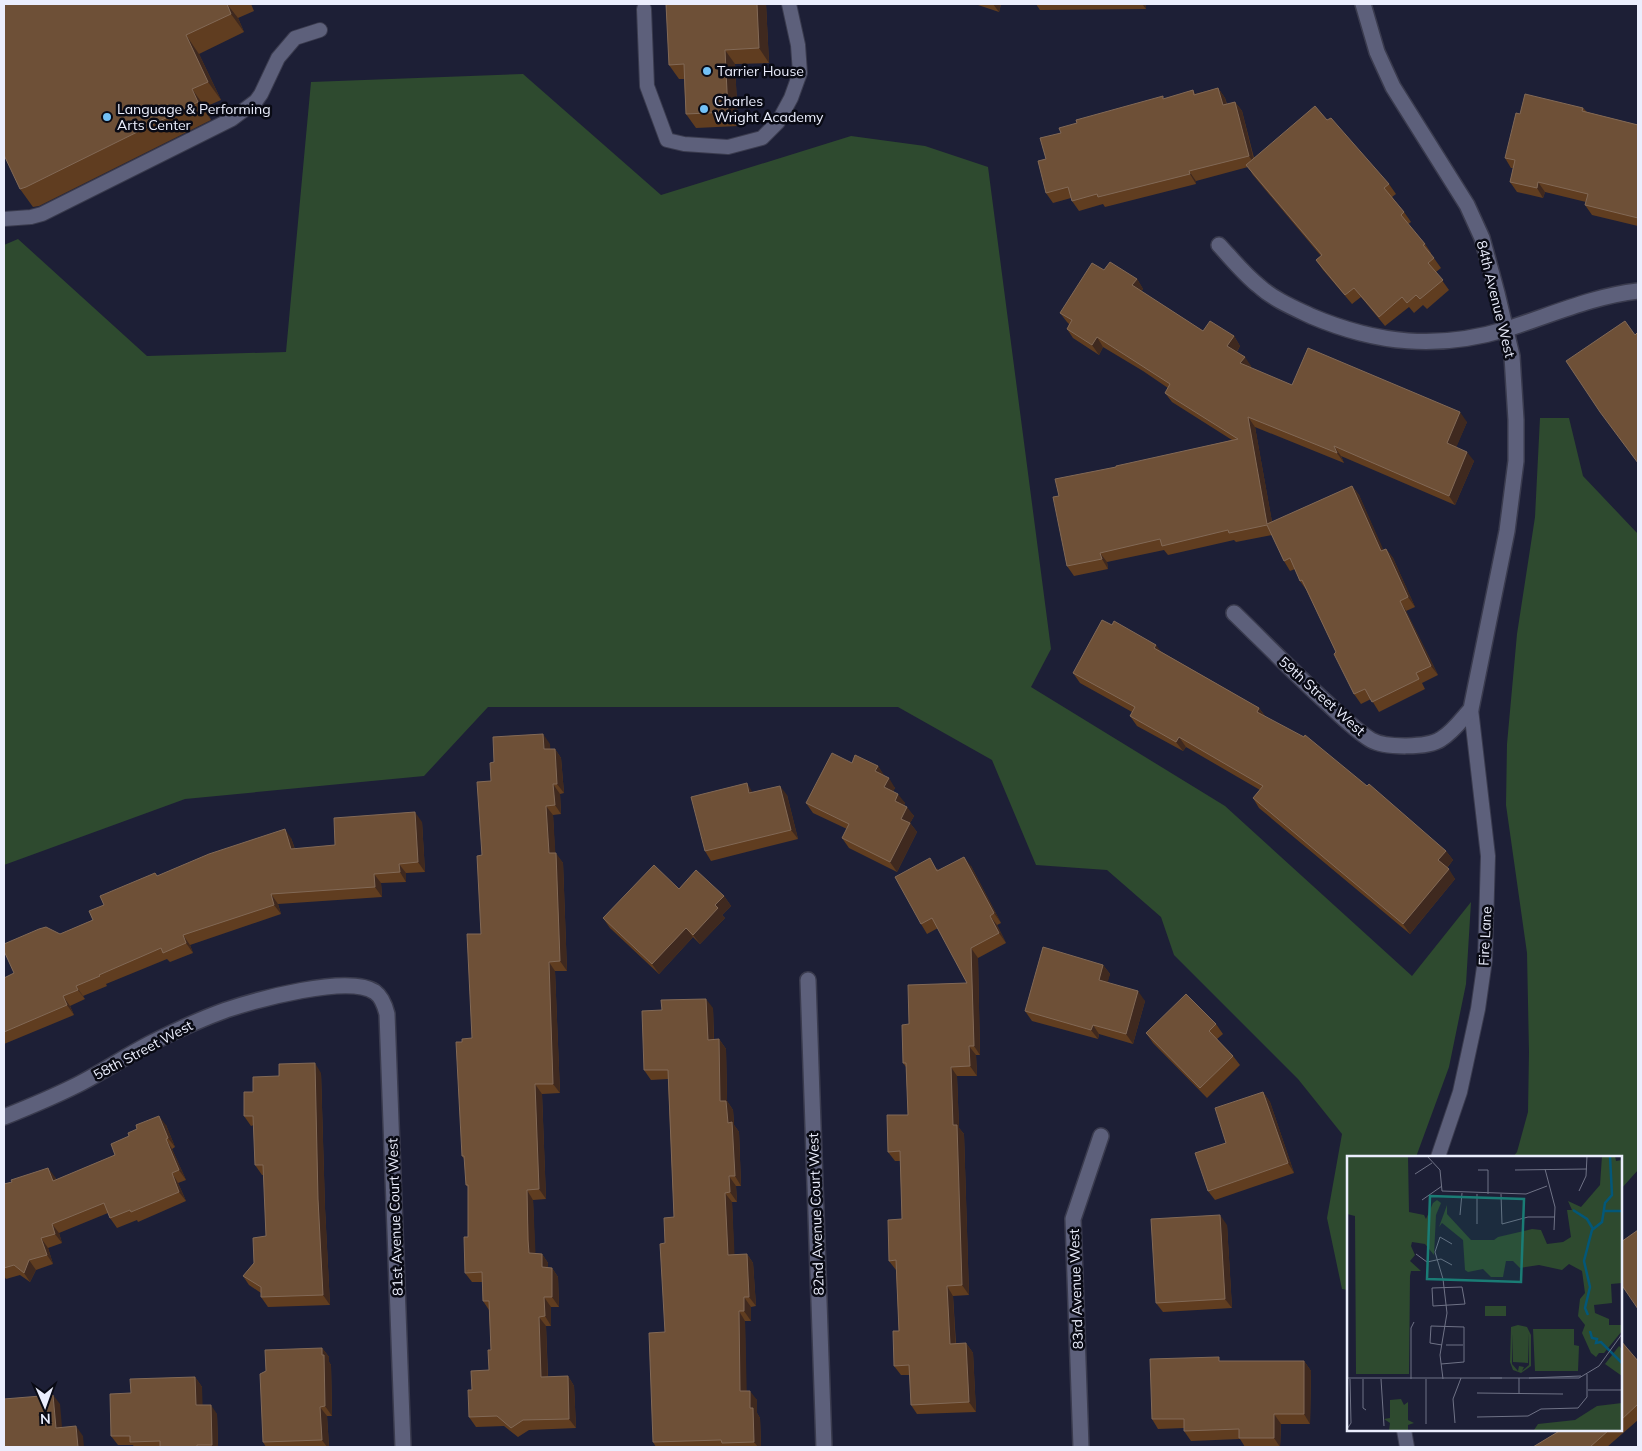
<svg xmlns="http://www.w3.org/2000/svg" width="1642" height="1451" viewBox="0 0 1642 1451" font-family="Mulish,sans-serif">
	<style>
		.green { fill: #2e4a2f }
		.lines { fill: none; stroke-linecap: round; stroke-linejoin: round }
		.lane-casing { stroke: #3a3b4e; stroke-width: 16 }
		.street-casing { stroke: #3a3b4e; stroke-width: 18 }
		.lane { stroke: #5d607b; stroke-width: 14 }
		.street { stroke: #5d607b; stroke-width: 15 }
		.wall { fill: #603d20 }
		.shaded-wall { fill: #3f291f }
		.building { fill: #6e5037; stroke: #826956 }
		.poi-dot { fill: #73c1f6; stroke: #090a14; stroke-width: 2 }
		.labels { text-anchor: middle; stroke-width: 5; stroke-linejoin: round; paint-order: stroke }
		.poi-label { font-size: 14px; fill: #ebeefd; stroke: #090a14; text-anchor: start }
		.street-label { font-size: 14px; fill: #ebeefd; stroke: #090a14 }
		.inset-river { fill: none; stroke: #035778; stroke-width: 2.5 }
		.inset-road { fill: none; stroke: #6f7286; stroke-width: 1 }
		.view { fill: #1a7c75; fill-opacity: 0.15; stroke: #1a7c75; stroke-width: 2.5 }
		.inset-edge { fill: none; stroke: #ebeefd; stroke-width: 2.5 }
	</style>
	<rect width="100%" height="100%" fill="#1d1f36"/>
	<g class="green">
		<path d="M523,74L661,195L851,136L925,146L988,167L1051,649L1031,687L1225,806L1412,976L1471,902L1466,984L1449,1067L1416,1157H1348V1290L1342,1289L1327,1218L1342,1134L1298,1079L1174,955L1161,917L1107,870L1036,865L992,760L898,707H488L424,776L185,799L4,865V245L18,239L147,356L286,352L311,82Z"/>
		<path d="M1540,418H1569L1583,476L1638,534V1170L1621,1189V1157H1513L1517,1152L1528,1112L1529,1052L1527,953L1506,805L1507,744L1517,634L1535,517Z"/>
	</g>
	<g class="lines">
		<defs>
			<g id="lane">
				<path d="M644,9L647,86L667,140L684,144L728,147L762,138L778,122L791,98L800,73L798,45L789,4"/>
				<path d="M4,219L31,217L42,214L232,119L256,101L261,94L278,58L295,38L320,30"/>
				<path d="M1438,1157L1460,1092L1478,1009L1485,960L1488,856L1471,709"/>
				<path d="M1404,1430L1407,1447"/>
			</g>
			<g id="street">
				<path d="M1219,245C1232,259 1244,274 1259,286C1273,299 1294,308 1311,316C1377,344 1438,350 1507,329C1551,315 1593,296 1638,291"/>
				<path d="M1234,613C1265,643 1295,674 1327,703C1341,716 1355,730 1371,740C1385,748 1428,748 1441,739C1453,732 1462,719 1471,709L1507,531L1516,461V420L1512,356L1497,293L1482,238L1467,205L1393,87L1377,52L1363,4"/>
				<path d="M808,980L824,1447"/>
				<path d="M4,1117C29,1107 53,1097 77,1085C103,1072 127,1055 153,1042C177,1030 201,1019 226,1010C256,1000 348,974 375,992C382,997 385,1006 387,1014L403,1447"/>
				<path d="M1081,1447L1073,1219L1101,1136"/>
			</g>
		</defs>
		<use href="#lane" class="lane-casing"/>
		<use href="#street" class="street-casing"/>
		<use href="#lane" class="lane"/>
		<use href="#street" class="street"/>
	</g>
	<g class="wall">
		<path d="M4,4H251L254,11L238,18L244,32L199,54L221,100L205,107L211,120L39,206L33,207L20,189Z"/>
		<path d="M666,4H766L769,63L735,64L738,126L696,128L686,114L684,79H679L669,65Z"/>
		<path d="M975,4H1001L999,12Z"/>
		<path d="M1036,4H1146V9L1040,10Z"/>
		<path d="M1218,88L1225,98L1227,104L1235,102L1242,111L1254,158L1327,120L1389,184L1396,194L1392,197L1404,212L1411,222L1408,224L1425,244L1431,253V254L1441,268L1436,272L1449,290L1427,309L1423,305L1414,313L1409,307L1385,326L1361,297L1352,304L1323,270L1316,260L1321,256L1253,175L1248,167L1196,181V184L1105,207L1103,204L1079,211L1072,201L1071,198L1053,203L1046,193V159L1077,123L1165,99L1193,90L1195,94Z"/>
		<path d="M1583,108L1587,112L1638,125V226L1592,215L1585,205L1586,202L1545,192L1543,198L1517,192L1510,182L1513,168H1511L1505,158L1520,114Z"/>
		<path d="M1104,270L1137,279L1143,289L1141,291L1203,331L1234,336L1240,346L1237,352L1251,366V368L1292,385L1467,422L1456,447L1474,461L1455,505L1341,456L1344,463L1255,427L1272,522L1352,486L1359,495L1383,550L1386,549L1393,558L1415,607L1406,611L1438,675L1422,683L1425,689L1379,712L1371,699L1361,704L1354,694L1336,652L1307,591L1300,581L1295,569L1290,571L1284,561L1272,535L1236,542L1234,540L1168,555L1164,550L1107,562L1108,569L1074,576L1067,566L1059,496L1116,467L1232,440L1172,402L1165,393L1168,388L1143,371L1103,347L1099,355L1073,338L1067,329L1069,324L1067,322L1060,313Z"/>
		<path d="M1112,625L1160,651L1259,708L1265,716L1446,851L1453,860L1447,868L1455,879L1410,934L1259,808L1253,798L1260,790L1186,747L1183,751L1137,726L1130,716L1132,712L1080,683L1073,673Z"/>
		<path d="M550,744V749H555L561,758L564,793L560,794L561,814L553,815L555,853L563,863L567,971H555L560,1093L542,1094L546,1199L533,1200L535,1253L542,1254L548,1263V1268H552L558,1277L559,1307H551V1326H546L548,1377L568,1376L574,1386L576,1428L529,1430L518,1437L504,1426L476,1427L469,1417L472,1390L489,1370L491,1350L489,1310L483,1301L482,1282H472L465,1273L468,1237V1187L466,1185L465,1160L462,1156V1042L472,1038L481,934L482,855L491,781Z"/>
		<path d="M852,763L878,766L884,776L895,788L893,791L905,803L904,805L914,816L910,823L917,832L897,872L849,848L842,838L847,829L813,813L806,803Z"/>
		<path d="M753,792L787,795L798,839L711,861L705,851Z"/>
		<path d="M422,822L425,872L406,873V882L381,883L382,897L278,904L281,914L190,945L193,953L170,962L167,959L106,984L107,986L83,996L85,999L70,1006L74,1015L4,1044V978L14,973L60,934L93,920L104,905L155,873L157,876L291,838L295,849L335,845Z"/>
		<path d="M971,866L1001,923L997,925L1006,943L978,958L980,1055H976L977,1076H957L959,1128L964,1134L969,1295L953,1296L956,1344L966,1343L973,1353L976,1412L917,1414L911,1405L910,1375H901L894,1366L899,1331L896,1270L889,1261L902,1219L900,1161H895L888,1152L908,1115L906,1067L903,1063L909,1024L967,983L938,928L927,934L921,924L937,868L938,870Z"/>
		<path d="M679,889L724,896L731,906L722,915L725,918L700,944L693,937L659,974L610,928L603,918Z"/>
		<path d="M1103,965L1110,974L1107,982L1145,1001L1133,1044L1099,1034L1098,1039L1032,1021L1025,1011Z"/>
		<path d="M713,1008L714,1040L719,1039L726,1049L727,1101L733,1110L734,1125L739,1132L741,1186H736L737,1202H732L734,1254H747L753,1263L756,1306L751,1307V1321H745L746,1391L757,1400V1413L760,1418L761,1447H656L653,1442L665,1332V1243L674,1217L668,1079L651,1080L644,1070L662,1010Z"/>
		<path d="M1216,1024L1223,1034L1217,1039L1233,1056L1240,1065L1207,1098L1153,1043L1146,1033Z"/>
		<path d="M321,1073L325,1208L330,1305L268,1307L261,1297V1293L249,1285L243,1276L254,1263L266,1236L264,1175H262L255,1165L254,1125L251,1126L244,1116L253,1092L279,1076Z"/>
		<path d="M1263,1092L1270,1102L1294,1173L1215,1200L1208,1191L1226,1143Z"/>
		<path d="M166,1125L175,1147L172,1149L186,1180L178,1183L186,1201L138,1222L137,1220L117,1228L110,1218L108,1213L59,1233L62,1243L48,1248L53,1264L36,1270L30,1282L20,1275L6,1279L4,1276V1184L55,1177L56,1180L115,1155Z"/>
		<path d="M1227,1225L1232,1308L1163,1312L1156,1303Z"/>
		<path d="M1621,1341L1638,1361V1420L1607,1447H1533L1561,1430H1621Z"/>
		<path d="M322,1348L329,1357V1362L331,1365L332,1416H327L329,1447H266L263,1442Z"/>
		<path d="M1221,1361H1304L1311,1371L1310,1424H1281L1280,1447H1245L1240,1439L1191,1441L1184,1431V1428L1158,1429L1152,1419Z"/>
		<path d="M195,1377L202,1387V1405L217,1414L218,1447H134L133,1445H118L111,1436L131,1393Z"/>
	</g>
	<g class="shaded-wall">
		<path d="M227,4L238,18L244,32L231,14Z"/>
		<path d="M757,4H766L769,63L759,48Z"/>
		<path d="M993,4H1001L999,12Z"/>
		<path d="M1142,4H1146V9Z"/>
		<path d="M186,35L199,54L221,100L208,82Z"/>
		<path d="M725,50L735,64L738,126L728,112Z"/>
		<path d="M1218,88L1225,98L1229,114L1223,105Z"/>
		<path d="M192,89L205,107L211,120L198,102Z"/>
		<path d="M1235,102L1242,111L1255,165L1249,156Z"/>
		<path d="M1189,171L1196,181V184L1190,174Z"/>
		<path d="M1538,182L1545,192L1543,198L1537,188Z"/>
		<path d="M1137,279L1143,289L1139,295L1132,285Z"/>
		<path d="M1234,336L1240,346L1234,356L1227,346Z"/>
		<path d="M1097,337L1103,347L1099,355L1092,345Z"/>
		<path d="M1245,357L1251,366L1247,373L1240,363Z"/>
		<path d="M1460,412L1467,422L1454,453L1447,443Z"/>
		<path d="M1248,417L1255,427L1274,533L1267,524Z"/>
		<path d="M1334,446L1341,456L1344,463L1337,453Z"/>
		<path d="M1467,452L1474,461L1455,505L1449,496Z"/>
		<path d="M1352,486L1359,495L1388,560L1381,551Z"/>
		<path d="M1386,549L1393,558L1415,607L1408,597Z"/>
		<path d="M1100,553L1107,562L1108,569L1102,559Z"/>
		<path d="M1400,601L1406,611L1438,675L1431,666Z"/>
		<path d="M1156,645L1163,654L1154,648Z"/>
		<path d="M1259,708L1266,718L1257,712Z"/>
		<path d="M543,734L550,744L551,759L544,749Z"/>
		<path d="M1179,737L1186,747L1183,751L1176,742Z"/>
		<path d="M555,749L561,758L564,793L557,784Z"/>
		<path d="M878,766L884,775L882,781L875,771Z"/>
		<path d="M889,778L895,788L891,796L884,787Z"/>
		<path d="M747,783L753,793H749Z"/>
		<path d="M553,784L560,794L561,814L555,805Z"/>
		<path d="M780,786L787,795L798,839L791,830Z"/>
		<path d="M898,794L905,803L902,810L895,801Z"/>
		<path d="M546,806L553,815L556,863L549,853Z"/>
		<path d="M907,807L914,816L910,823L917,832L897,872L890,862L901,819Z"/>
		<path d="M415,812L422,822L425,872L418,862Z"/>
		<path d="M285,829L291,838L298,859L291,849Z"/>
		<path d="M1446,851L1453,860L1445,870L1438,860Z"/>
		<path d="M556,853L563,863L567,971L560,961Z"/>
		<path d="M964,857L971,866L1001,923L994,913Z"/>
		<path d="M399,864L406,873V882L400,872Z"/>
		<path d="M1449,869L1455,879L1410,934L1403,924Z"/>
		<path d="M374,874L381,883L382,897L375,887Z"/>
		<path d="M271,894L278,904L281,914L274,905Z"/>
		<path d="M724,896L731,906L722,915L725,918L700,944L693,935L715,905Z"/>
		<path d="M990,916L997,925L1006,943L999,933Z"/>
		<path d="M686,928L693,937L659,974L652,964Z"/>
		<path d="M183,935L190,945L193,953L186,943Z"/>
		<path d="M971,948L978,958L980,1055L974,1046Z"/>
		<path d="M549,962L555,971L560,1093L553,1084Z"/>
		<path d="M1103,965L1110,974L1106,989L1099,980Z"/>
		<path d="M76,986L83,996L85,999L78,990Z"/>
		<path d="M1138,991L1145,1001L1133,1044L1126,1034Z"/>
		<path d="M63,996L70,1006L74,1015L67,1005Z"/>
		<path d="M706,999L713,1008L714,1049L708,1040Z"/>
		<path d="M1093,1025L1099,1034L1098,1039L1091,1030Z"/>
		<path d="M719,1039L726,1049L727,1101L733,1110L734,1125L739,1132L741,1186L735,1176L728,1123L720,1101Z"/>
		<path d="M969,1046L976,1055L977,1076L970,1066Z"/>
		<path d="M315,1063L321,1073L325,1208L330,1305L323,1295L318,1199Z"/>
		<path d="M951,1067L957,1076L959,1128L964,1134L969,1295L962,1285L953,1125Z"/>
		<path d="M535,1084L542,1094L546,1199L539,1189Z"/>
		<path d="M1263,1092L1270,1102L1294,1173L1288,1163Z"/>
		<path d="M159,1116L166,1125L175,1147L168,1138Z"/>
		<path d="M166,1139L172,1149L186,1180L179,1170Z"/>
		<path d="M48,1168L55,1177L59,1191L53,1181Z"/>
		<path d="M172,1173L178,1183L186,1201L179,1192Z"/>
		<path d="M729,1176L736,1186L737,1202L730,1192Z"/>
		<path d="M527,1190L533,1200L536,1263L529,1253Z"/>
		<path d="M725,1193L732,1202L735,1264L728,1255Z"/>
		<path d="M1220,1215L1227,1225L1232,1308L1225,1299Z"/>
		<path d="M52,1224L59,1233L62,1243L55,1234Z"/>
		<path d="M41,1238L48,1248L53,1264L47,1255Z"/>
		<path d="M542,1254L548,1263V1277L542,1267Z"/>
		<path d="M747,1254L753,1263L756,1306L749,1297Z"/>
		<path d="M29,1260L36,1270L30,1282L24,1273Z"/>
		<path d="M552,1268L558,1277L559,1307L552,1297Z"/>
		<path d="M947,1286L953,1296L956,1354L950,1344Z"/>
		<path d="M544,1297L551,1307V1326L545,1316Z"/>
		<path d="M744,1297L751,1307V1321L744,1311Z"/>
		<path d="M739,1311L745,1321L747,1401L740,1391Z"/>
		<path d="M539,1317L546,1326L548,1387L541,1377Z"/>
		<path d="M966,1343L973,1353L976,1412L969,1402Z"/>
		<path d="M322,1348L329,1357V1362L331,1365L332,1416L325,1406Z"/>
		<path d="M1304,1361L1311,1371L1310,1424L1304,1414Z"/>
		<path d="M568,1376L574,1386L576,1428L569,1419Z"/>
		<path d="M195,1377L202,1387L203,1415L196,1405Z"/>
		<path d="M750,1391L757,1400V1413L760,1418L761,1447H758L754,1442L750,1408Z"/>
		<path d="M53,1395L60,1404L63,1438L56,1428Z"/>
		<path d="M211,1405L217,1414L218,1447H213L212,1445Z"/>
		<path d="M320,1407L327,1416L329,1447H327L322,1440Z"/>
		<path d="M1274,1414L1281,1424L1280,1447L1274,1438Z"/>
		<path d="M76,1426L83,1436L84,1447H78Z"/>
	</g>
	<g class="building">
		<path d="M4,4H227L231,14L186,35L208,82L192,89L198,102L26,187L20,189L4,155Z"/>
		<path d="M666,4H757L759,48L725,50L728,112L686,114L684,64L669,65Z"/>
		<path d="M1218,88L1223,105L1235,102L1249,156L1189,171L1190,174L1098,197L1097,194L1072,201L1068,187L1046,193L1038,161L1046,159L1040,138L1061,133L1059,128L1077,123L1076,120L1163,96V99L1193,90L1194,95Z"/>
		<path d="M1525,94L1583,108L1582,111L1638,125V218L1585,205L1588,194L1538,182L1537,188L1510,182L1515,160L1505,158L1516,113L1520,114Z"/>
		<path d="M1315,106L1327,120L1331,118L1389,184L1384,188L1404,212L1401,215L1425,244L1423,245L1434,258L1428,263L1443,280L1420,299L1416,295L1407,303L1402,297L1379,317L1354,288L1345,295L1316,260L1322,255L1246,165Z"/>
		<path d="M1110,262L1137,279L1132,285L1203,331L1210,321L1234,336L1227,346L1245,357L1240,363L1292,385L1308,348L1460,412L1447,443L1467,452L1449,496L1334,446L1337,453L1248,417L1267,524L1352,486L1381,551L1386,549L1408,597L1400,601L1431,666L1416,673L1419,679L1372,702L1365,689L1354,694L1334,654L1336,652L1302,580L1300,581L1290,558L1284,561L1267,525L1229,533L1228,530L1162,546L1160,539L1100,553L1102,559L1067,566L1053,497L1059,496L1055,479L1116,467V466L1238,439L1165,393L1170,384L1136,362L1097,337L1092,345L1067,329L1072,320L1060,313L1092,263L1104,270Z"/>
		<path d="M1625,321L1635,335L1638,332V463L1600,412L1566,361Z"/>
		<path d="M1102,620L1112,625L1114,621L1156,645L1154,648L1259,708L1257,712L1304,737L1305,735L1367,786L1369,784L1446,851L1438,860L1449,869L1403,924L1253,798L1263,786L1179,737L1176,742L1130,716L1135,707L1073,673Z"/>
		<path d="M543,734L544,749H555L557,784H553L555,805L546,806L549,853H556L560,961L549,962L553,1084H535L539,1189L527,1190L528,1240L529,1253L542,1254V1267L552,1268V1297H544L545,1316L539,1317L541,1377L568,1376L569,1419L523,1420L511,1428L497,1416L469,1417L468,1390H472L471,1371L489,1370L488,1350H491L489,1301H483L482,1272L465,1273L464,1237H468V1185H466L464,1156H462L456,1042H462V1039L472,1038L467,934H481L477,856L482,855L477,782L491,781L490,763L494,762L493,737Z"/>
		<path d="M832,753L852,763L855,755L878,766L875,771L889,778L884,787L898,794L895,801L907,807L901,819L910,823L890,862L842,838L849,824L806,803Z"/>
		<path d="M747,783L749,793L780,786L791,830L705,851L691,797Z"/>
		<path d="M415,812L418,862L399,864L400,872L374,874L375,887L271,894L274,905L183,935L186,943L163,953L161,948L99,975L100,976L76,986L78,990L63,996L67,1005L4,1032V978L14,973L4,951V944L39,929L46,927L60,934L93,920L89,911L104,905L100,896L155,873L157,876L209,854L285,829L291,849L335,845L334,818Z"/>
		<path d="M964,857L994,913L990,916L999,933L971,948L974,1046H969L970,1066L951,1067L953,1125H957L962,1285L947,1286L950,1344L966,1343L969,1402L911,1405L909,1365L894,1366L893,1331H899L896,1260L889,1261L888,1220L902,1219L900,1151L888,1152L887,1115H908L906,1063H903L902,1025L909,1024L908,985L967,983L932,918L921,924L895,877L930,858L937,871Z"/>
		<path d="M654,865L679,889L696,870L724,896L715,905L718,908L693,935L686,928L652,964L603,918Z"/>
		<path d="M1043,947L1103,965L1099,980L1138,991L1126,1034L1093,1025L1091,1030L1025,1011Z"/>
		<path d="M1186,994L1216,1024L1209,1031L1233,1056L1200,1088L1146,1033Z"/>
		<path d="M706,999L708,1040L719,1039L720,1101H726L728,1123L732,1122L735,1176H729L730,1192L725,1193L728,1255L747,1254L749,1297H744V1311H739L740,1391H750V1408H753L754,1442L722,1443L721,1440L653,1442L649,1333L665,1332L660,1244L665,1243L664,1218L674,1217L668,1070H644L642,1011L662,1010L661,1000Z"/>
		<path d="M315,1063L318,1199L323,1295L261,1297V1287L243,1276L254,1263L253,1238L266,1236L263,1165H255L253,1116H244V1092H253V1077L279,1076V1064Z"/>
		<path d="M1263,1092L1288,1163L1208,1191L1195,1153L1226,1143L1215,1108Z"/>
		<path d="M159,1116L168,1138L166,1139L179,1170L172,1173L179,1192L131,1212L130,1210L110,1218L104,1203L52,1224L55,1234L41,1238L47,1255L29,1260L24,1273L14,1265L4,1268V1184L12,1182L11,1180L48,1168L53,1181L115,1155L111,1144L129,1136L128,1133L137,1129L136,1125Z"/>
		<path d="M1220,1215L1225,1299L1156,1303L1151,1219Z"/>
		<path d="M1638,1230V1309L1621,1284V1242Z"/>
		<path d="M1621,1341L1638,1361V1404L1621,1420Z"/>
		<path d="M322,1348V1355H324L325,1406L320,1407L322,1440L263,1442L260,1374L266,1371L265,1350Z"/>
		<path d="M1219,1357V1361H1304V1414H1274V1438H1239V1429L1184,1431V1419H1152L1150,1359Z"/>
		<path d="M195,1377L196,1405H211L212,1445H197V1447H160V1441L130,1442V1436H111L110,1394L131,1393L130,1379Z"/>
		<path d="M53,1395L56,1428L76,1426L78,1447H4V1399Z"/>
		<path d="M1561,1430H1609L1590,1447H1533Z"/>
	</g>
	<g class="poi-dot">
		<circle cx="707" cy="71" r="5"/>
		<circle cx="704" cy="109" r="5"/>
		<circle cx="107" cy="117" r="5"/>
	</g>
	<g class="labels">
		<g class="poi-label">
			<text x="717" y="76">Tarrier House</text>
			<text x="714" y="106">Charles<tspan x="714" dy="16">Wright Academy</tspan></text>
			<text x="117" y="114">Language &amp; Performing<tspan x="117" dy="16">Arts Center</tspan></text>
		</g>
		<g class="street-label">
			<text transform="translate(1496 299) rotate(76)" y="5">84th Avenue West</text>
			<text transform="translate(1322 696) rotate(42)" y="5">59th Street West</text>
			<text transform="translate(1485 936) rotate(-87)" y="5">Fire Lane</text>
			<text transform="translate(143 1050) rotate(-28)" y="5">58th Street West</text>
			<text transform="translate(816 1214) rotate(-92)" y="5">82nd Avenue Court West</text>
			<text transform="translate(395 1217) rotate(-92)" y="5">81st Avenue Court West</text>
			<text transform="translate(1076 1289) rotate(-92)" y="5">83rd Avenue West</text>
		</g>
	</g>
	<g transform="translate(1347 1156)">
		<rect width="275" height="275" fill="#1d1f36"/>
		<path d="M0,0H61L62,56L77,59L79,63L86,47L90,44L94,47L89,59L87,99L78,88L65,86L64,90L68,99L63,105L74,115H64L63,120L62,218H9L8,60L0,58ZM255,0H268L269,5L275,4V127L264,128L265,147L247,149L248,157L262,163V169H275V175L257,197H252L249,201L244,197L235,177L238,169L231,160L233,143L238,137L235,115L222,108L215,114L192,109L173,112L166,105H159L156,121H144L136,113L121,116L118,114L116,84L95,67L92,71L100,49V58L124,84H147L151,81L185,73L194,74L200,88L216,86L224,81L220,54H225L221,45L234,51L253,29ZM138,150H159V160H138ZM171,169L180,171L184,179V210L174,217L166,214L163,206L164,171ZM182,177V209L175,215L177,211L172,210L171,215L165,208V178L166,206L181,207ZM186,173H227V189L232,190L231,215H188ZM272,190L275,193V220L258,208ZM54,243L57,249L61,246V264L67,267L61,269V275H42L43,267L37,263L43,262V244ZM275,247V275H181L187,274L191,268L228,264L250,250Z" fill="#2e4a2f" fill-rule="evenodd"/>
		<path class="inset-river" d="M226,54L240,63L246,73M256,55H275M241,159L238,152L243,131L237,105L245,74L255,66L258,47L265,39L263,0M243,175L245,182L250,183L249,187L254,186L275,207"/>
		<path class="inset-road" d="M80,0L93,14L95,35L179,38L200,30M198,13L208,51L207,74M131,14H141V38M168,14L240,13M68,18L85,7M232,35L239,20L240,0M130,38V68M154,38L155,68L181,61H208M75,44L95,30M113,59L115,37M69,98L80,106L94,103L105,109M85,132L115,131L118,148L86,150ZM99,189H116M94,208L117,206V171L84,170L83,187L95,189M0,222H155M143,222H232L252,210L275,178M172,222V238M182,222L234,220M16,223V252L19,254M34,223L37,270M64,223V172L67,166M79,223V268M96,223L93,199L100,157L96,123L88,96L93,81L105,88M241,234H275M130,237L216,238M130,261L181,260L194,253L231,252L240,241V218M108,267L106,243L114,222M0,273L4,267L3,223"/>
		<path class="view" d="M83,40L177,43L174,126L80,123Z"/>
		<rect width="275" height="275" class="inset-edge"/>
	</g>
	<rect width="1642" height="1451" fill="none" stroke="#ebeefd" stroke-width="10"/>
	<g transform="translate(45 1406) rotate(178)" stroke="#090a14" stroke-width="4" paint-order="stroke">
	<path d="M0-4L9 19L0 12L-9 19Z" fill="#ebeefd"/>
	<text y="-8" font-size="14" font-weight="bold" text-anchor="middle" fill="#ebeefd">N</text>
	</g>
</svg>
